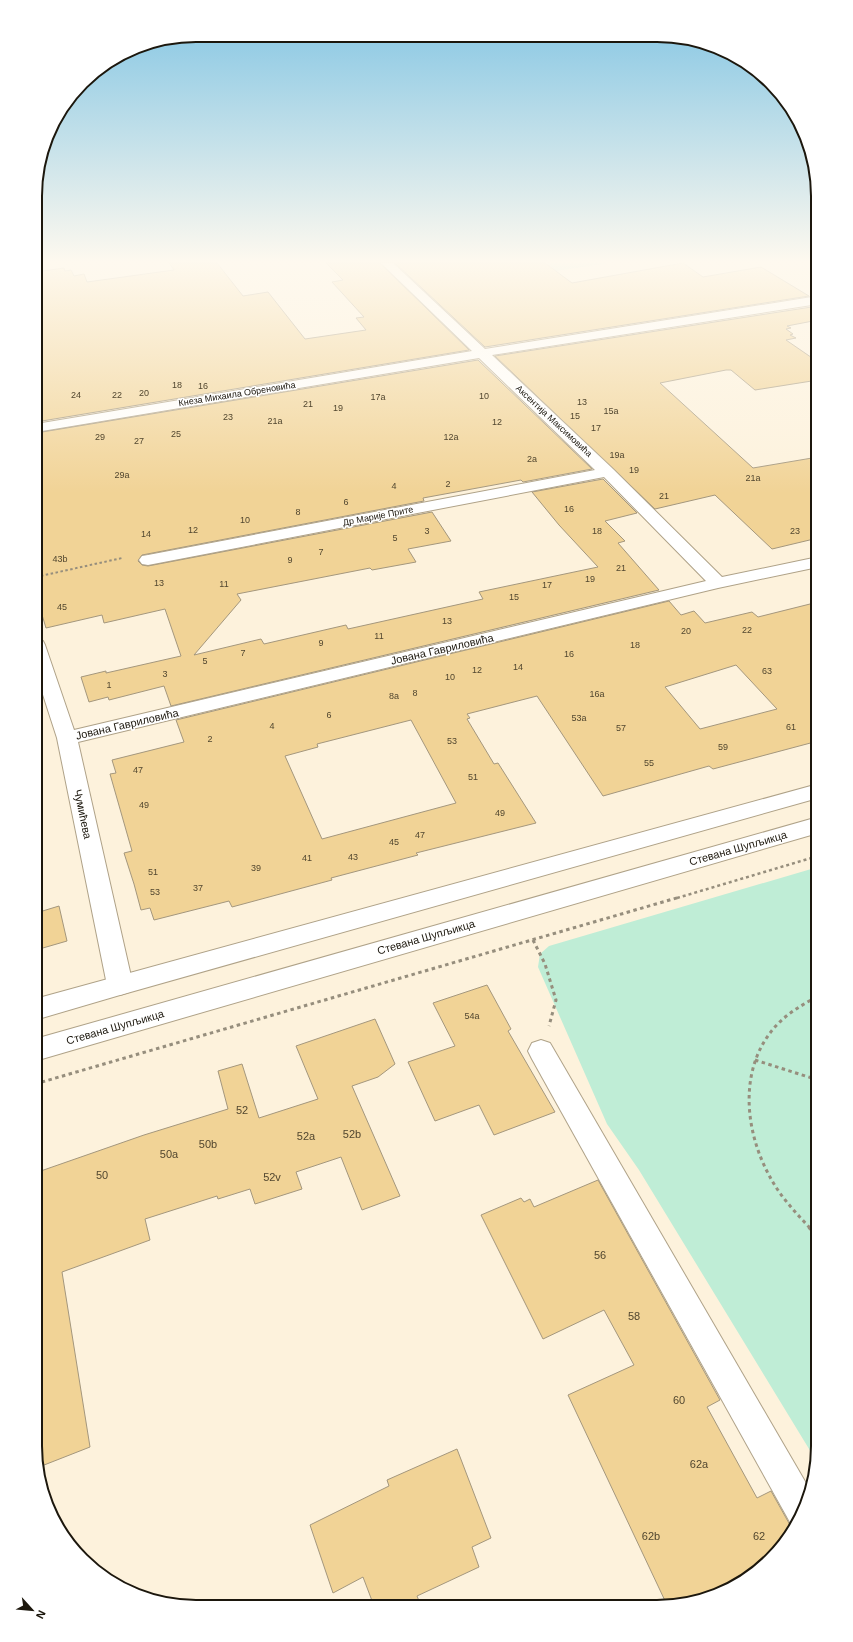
<svg xmlns="http://www.w3.org/2000/svg" width="853" height="1642" viewBox="0 0 853 1642" font-family="Arial,sans-serif">
	<style>
		.green { fill: #bfedd6 }
		.building { fill: #f1d396; stroke: #a4977d; fill-rule: evenodd }
		.lines { fill: none; stroke-linecap: round; stroke-linejoin: round }
		.minor-casing { stroke: #afa288; stroke-width: 2 }
		.major-casing { stroke: #afa288; stroke-width: 2 }
		.path-far3 { stroke: #968e7d; stroke-width: 2; stroke-dasharray: 2.5 2.5; stroke-linecap: butt }
		.path-far2 { stroke: #968e7d; stroke-width: 2.5; stroke-dasharray: 3 3; stroke-linecap: butt }
		.path-far1 { stroke: #968e7d; stroke-width: 3; stroke-dasharray: 3.5 3.5; stroke-linecap: butt }
		.path { stroke: #968e7d; stroke-width: 4; stroke-dasharray: 4.5 4.5; stroke-linecap: butt }
		.minor { fill: #fff; fill-rule: evenodd }
		.major { fill: #fff; fill-rule: evenodd }
		.labels { text-anchor: middle; stroke-width: 3; stroke-linejoin: round; paint-order: stroke }
		.number-label { font-size: 9px; fill: #51462f }
		.far-street-label { font-size: 9px; fill: #1c170d; stroke: #fff }
		.street-label { font-size: 11px; fill: #1c170d; stroke: #fff }
		.near-number-label { font-size: 11px; fill: #51462f }
		.rim { fill: none; stroke: #1c170d; stroke-width: 2 }
	</style>
	<rect width="100%" height="100%" fill="#fdf2dc"/>
	<g class="green">
		<path d="M547,263H609L556,271Z"/>
		<path d="M818,867V1457L817,1462L639,1170L607,1124L538,967L540,954L549,946Z"/>
	</g>
	<g class="building">
		<path d="M169,263H217L243,296L268,292L305,339L366,330L356,318L364,317L332,282L343,280L326,263H380L469,350L36,422V272L64,268L65,271L71,270L74,276L84,274L87,282L174,270Z"/>
		<path d="M395,263H545L572,283L683,263L703,277L761,267L809,296L485,347Z"/>
		<path d="M818,306V320L787,326L791,328L786,329L793,334L790,335L796,338L786,340L818,362V380L755,390L731,370H726L660,383L753,468L818,457V538L772,549L715,495L655,509L495,356Z"/>
		<path d="M478,360L592,469L523,482L521,480L423,498L424,501L142,555L138,561L142,565L148,566L432,512L451,541L408,549L416,562L372,570L370,568L237,594L241,600L194,655L261,639L264,644L346,625L348,629L483,599L479,592L598,567L559,525L532,492L603,479L637,513L605,521L625,541L618,543L659,590L171,706L164,686L109,700L108,697L89,702L81,677L106,671V673L181,656L165,609L104,623L102,615L46,628L36,595V433Z"/>
		<path d="M669,601L681,615L694,611L705,623L752,612L758,617L818,602V741L713,769L709,766L603,796L537,696L467,714L470,718L467,719L494,764L498,763L536,823L416,853L418,855L331,878L332,880L232,907L229,901L154,920L150,908L141,910L134,884L124,853L132,851L110,774L116,773L112,760L184,742L176,720ZM736,665L777,709L700,729L665,687ZM411,720L456,803L322,839L285,756L318,747L317,744Z"/>
		<path d="M59,906L67,941L36,950V913Z"/>
		<path d="M487,985L511,1029L508,1031L555,1112L494,1135L479,1105L435,1121L408,1062L455,1046L433,1003Z"/>
		<path d="M375,1019L395,1064L378,1077L352,1086L400,1196L362,1210L341,1157L296,1172L302,1189L255,1204L250,1189L218,1199L217,1196L145,1219L150,1240L62,1272L90,1447L39,1467L35,1435V1173L144,1135L228,1109L218,1071L242,1064L259,1118L318,1099L296,1046Z"/>
		<path d="M598,1180L720,1400L707,1407L757,1498L771,1491L790,1525L794,1528L785,1544L747,1580L709,1599L667,1605L568,1395L634,1365L604,1310L543,1339L481,1215L521,1198L524,1202L530,1199L534,1207Z"/>
		<path d="M457,1449L491,1538L472,1547L479,1567L417,1596L421,1606H374L363,1577L333,1593L310,1525L389,1486L387,1480Z"/>
	</g>
	<g class="lines">
		<defs>
			<g id="minor">
				<path d="M381,263H393L485,349L818,296V304L492,355L613,469L722,577L818,557V567L718,588L78,742L133,985L129,992L120,995L111,992L107,985L57,738L36,673V639L43,641L45,645L74,730L706,581L604,477L148,565L142,564L139,560L142,556L148,555L595,470L479,358L36,432V424L472,351Z"/>
				<path d="M541,1040L550,1043L810,1490L806,1508L795,1526L791,1524L532,1059L528,1051L532,1043Z"/>
			</g>
			<g id="major">
				<path d="M818,784V798L120,995L35,1020V999Z"/>
				<path d="M818,817V833L35,1061V1039Z"/>
			</g>
		</defs>
		<use href="#minor" class="minor-casing"/>
		<use href="#major" class="major-casing"/>
		<path class="path-far3" d="M36,577L122,558"/>
		<path class="path-far2" d="M677,898L818,856"/>
		<g class="path-far1">
			<path d="M533,940L545,964L556,1000L549,1026"/>
			<path d="M755,1060L818,1080"/>
			<path d="M35,1084L680,897"/>
			<path d="M810,1228C795,1212 780,1196 770,1177C745,1132 738,1070 774,1028C786,1014 802,1005 818,996"/>
		</g>
		<path class="path" d="M809,1227L818,1236"/>
		<use href="#minor" class="minor"/>
		<use href="#major" class="major"/>
	</g>
	<linearGradient id="sky" x2="0" y2="1"><stop stop-color="#80c4e3"/><stop offset="0.53" stop-color="#fef9ef"/><stop offset="1" stop-color="#fef9ef" stop-opacity="0"/></linearGradient>
	<rect width="853" height="493" fill="url(#sky)"/>
	<g class="labels">
		<g class="number-label">
			<text x="177" y="388">18</text>
			<text x="203" y="389">16</text>
			<text x="144" y="396">20</text>
			<text x="76" y="398">24</text>
			<text x="117" y="398">22</text>
			<text x="484" y="399">10</text>
			<text x="378" y="400">17a</text>
			<text x="582" y="405">13</text>
			<text x="308" y="407">21</text>
			<text x="338" y="411">19</text>
			<text x="611" y="414">15a</text>
			<text x="575" y="419">15</text>
			<text x="228" y="420">23</text>
			<text x="275" y="424">21a</text>
			<text x="497" y="425">12</text>
			<text x="596" y="431">17</text>
			<text x="176" y="437">25</text>
			<text x="100" y="440">29</text>
			<text x="451" y="440">12a</text>
			<text x="139" y="444">27</text>
			<text x="617" y="458">19a</text>
			<text x="532" y="462">2a</text>
			<text x="634" y="473">19</text>
			<text x="122" y="478">29a</text>
			<text x="753" y="481">21a</text>
			<text x="448" y="487">2</text>
			<text x="394" y="489">4</text>
			<text x="664" y="499">21</text>
			<text x="346" y="505">6</text>
			<text x="569" y="512">16</text>
			<text x="298" y="515">8</text>
			<text x="245" y="523">10</text>
			<text x="193" y="533">12</text>
			<text x="427" y="534">3</text>
			<text x="597" y="534">18</text>
			<text x="795" y="534">23</text>
			<text x="146" y="537">14</text>
			<text x="395" y="541">5</text>
			<text x="321" y="555">7</text>
			<text x="60" y="562">43b</text>
			<text x="290" y="563">9</text>
			<text x="621" y="571">21</text>
			<text x="590" y="582">19</text>
			<text x="159" y="586">13</text>
			<text x="224" y="587">11</text>
			<text x="547" y="588">17</text>
			<text x="514" y="600">15</text>
			<text x="62" y="610">45</text>
			<text x="447" y="624">13</text>
			<text x="747" y="633">22</text>
			<text x="686" y="634">20</text>
			<text x="379" y="639">11</text>
			<text x="321" y="646">9</text>
			<text x="635" y="648">18</text>
			<text x="243" y="656">7</text>
			<text x="569" y="657">16</text>
			<text x="205" y="664">5</text>
			<text x="518" y="670">14</text>
			<text x="477" y="673">12</text>
			<text x="767" y="674">63</text>
			<text x="165" y="677">3</text>
			<text x="450" y="680">10</text>
			<text x="109" y="688">1</text>
			<text x="415" y="696">8</text>
			<text x="597" y="697">16a</text>
			<text x="394" y="699">8a</text>
			<text x="329" y="718">6</text>
			<text x="579" y="721">53a</text>
			<text x="272" y="729">4</text>
			<text x="791" y="730">61</text>
			<text x="621" y="731">57</text>
			<text x="210" y="742">2</text>
			<text x="452" y="744">53</text>
			<text x="723" y="750">59</text>
			<text x="649" y="766">55</text>
			<text x="138" y="773">47</text>
			<text x="473" y="780">51</text>
			<text x="144" y="808">49</text>
			<text x="500" y="816">49</text>
			<text x="420" y="838">47</text>
			<text x="394" y="845">45</text>
			<text x="353" y="860">43</text>
			<text x="307" y="861">41</text>
			<text x="256" y="871">39</text>
			<text x="153" y="875">51</text>
			<text x="198" y="891">37</text>
			<text x="155" y="895">53</text>
			<text x="472" y="1019">54a</text>
		</g>
		<g class="far-street-label">
			<text transform="translate(237 394) rotate(-9)" y="3">Кнеза Михаила Обреновића</text>
			<text transform="translate(554 421) rotate(43)" y="3">Аксентија Максимовића</text>
			<text transform="translate(378 516) rotate(-11)" y="3">Др Марије Прите</text>
		</g>
		<g class="street-label">
			<text transform="translate(442 649) rotate(-13)" y="4">Јована Гавриловића</text>
			<text transform="translate(127 724) rotate(-13)" y="4">Јована Гавриловића</text>
			<text transform="translate(83 814) rotate(78)" y="4">Чумићева</text>
			<text transform="translate(738 848) rotate(-16)" y="4">Стевана Шупљикца</text>
			<text transform="translate(426 937) rotate(-16)" y="4">Стевана Шупљикца</text>
			<text transform="translate(115 1027) rotate(-16)" y="4">Стевана Шупљикца</text>
		</g>
		<g class="near-number-label">
			<text x="242" y="1114">52</text>
			<text x="352" y="1138">52b</text>
			<text x="306" y="1140">52a</text>
			<text x="208" y="1148">50b</text>
			<text x="169" y="1158">50a</text>
			<text x="102" y="1179">50</text>
			<text x="272" y="1181">52v</text>
			<text x="600" y="1259">56</text>
			<text x="634" y="1320">58</text>
			<text x="679" y="1404">60</text>
			<text x="699" y="1468">62a</text>
			<text x="651" y="1540">62b</text>
			<text x="759" y="1540">62</text>
		</g>
	</g>
	<path d="M0 0H853V1642H0ZM196 42H657A154 154 0 0 1 811 196V1446A154 154 0 0 1 657 1600H196A154 154 0 0 1 42 1446V196A154 154 0 0 1 196 42Z" fill="#fff" fill-rule="evenodd"/>
	<path class="rim" d="M196 42H657A154 154 0 0 1 811 196V1446A154 154 0 0 1 657 1600H196A154 154 0 0 1 42 1446V196A154 154 0 0 1 196 42Z"/>
	<g transform="translate(32 1610) rotate(117)" stroke="#ffffff" stroke-width="3" paint-order="stroke">
	<path d="M0-3L7 15L0 10L-7 15Z" fill="#1c170d"/>
	<text y="-6" font-size="11" font-weight="bold" text-anchor="middle" fill="#1c170d">N</text>
	</g>
</svg>
